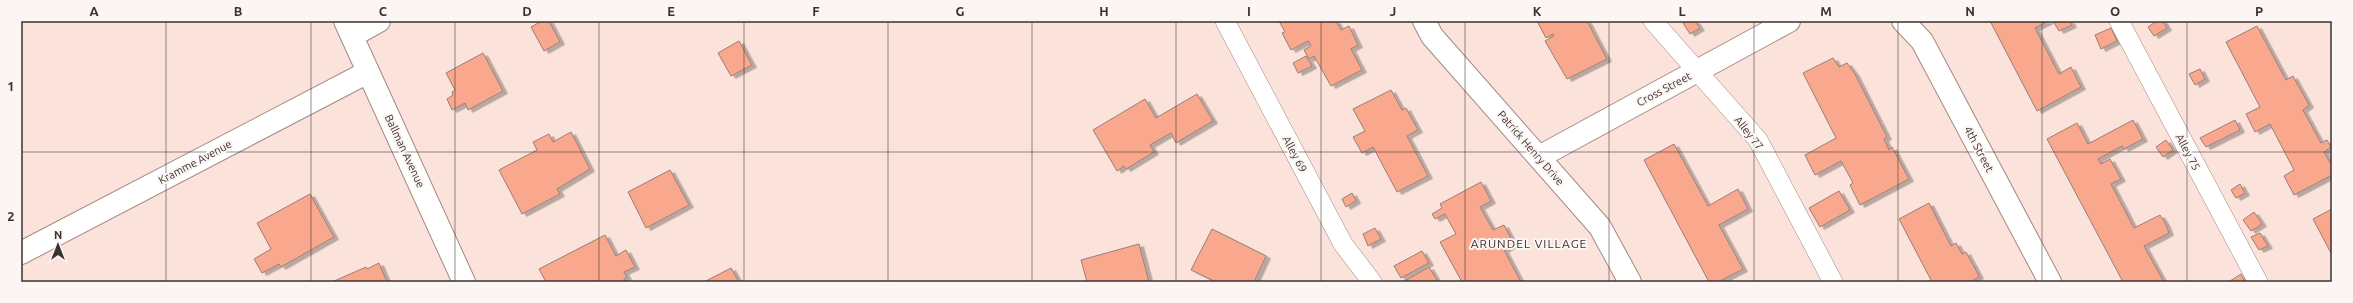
<svg xmlns="http://www.w3.org/2000/svg" width="2353" height="303" viewBox="0 0 2353 303" font-family="Ubuntu,sans-serif">
	<style>
		.building { fill: #faa88d; stroke: #987e75; filter: url(#shadow) }
		.lines { fill: none; stroke-linecap: round; stroke-linejoin: round }
		.service-casing { stroke: #a58a81; stroke-width: 20 }
		.minor-casing { stroke: #a58a81; stroke-width: 24 }
		.service { stroke: #fff; stroke-width: 19 }
		.minor { stroke: #fff; stroke-width: 22 }
		.grid { fill: none; stroke: #3d312d; stroke-width: 1; stroke-opacity: 0.55 }
		.labels { text-anchor: middle; stroke-width: 4; stroke-linejoin: round; paint-order: stroke }
		.street-label { font-size: 11px; fill: #3d312d; stroke: #fbf5f3 }
		.neighbourhood-label { font-size: 12px; letter-spacing: 1px; fill: #3d312d; stroke: #fbf5f3 }
		.neatline { fill: none; stroke: #3d312d; stroke-width: 1.5 }
		.grid-label { font-size: 13px; text-anchor: middle; font-weight: bold; fill: #3d312d }
	</style>
	<defs>
		<filter id="shadow"><feDropShadow dx="4.5" dy="2.5" stdDeviation="0" flood-color="#0004"/></filter>
	</defs>
	<rect width="100%" height="100%" fill="#fbe3db"/>
	<g class="building">
		<path d="M542,21H549L560,42L544,51L531,27Z"/>
		<path d="M1279,21H1336L1341,30L1349,26L1358,45L1351,49L1362,70L1331,86L1314,56L1309,59L1304,50L1311,46L1308,41L1291,50L1282,33L1285,32Z"/>
		<path d="M1537,21H1587L1607,59L1567,79L1545,41L1554,36L1553,34L1546,38Z"/>
		<path d="M1687,21H1695L1700,28L1690,34L1683,23Z"/>
		<path d="M1990,21H2049L2035,28L2059,74L2071,67L2081,87L2037,111Z"/>
		<path d="M2053,21H2070L2072,25L2059,31Z"/>
		<path d="M2157,21H2163L2167,28L2154,36L2148,27Z"/>
		<path d="M2257,26L2286,80L2293,76L2294,78L2309,105L2303,110L2321,143L2327,140L2331,147L2324,152L2332,166V175L2294,195L2284,176L2294,170L2270,124L2255,132L2246,114L2260,107L2226,42Z"/>
		<path d="M2111,28L2117,41L2101,49L2095,35Z"/>
		<path d="M739,41L752,65L731,76L718,53Z"/>
		<path d="M483,53L503,91L468,110L465,103L452,110L447,99L453,95L452,92L455,90L446,73Z"/>
		<path d="M1306,56L1312,66L1298,73L1293,63Z"/>
		<path d="M1833,58L1839,67L1847,63L1855,74L1887,137L1884,139L1889,150L1892,147L1909,179L1860,205L1850,185L1853,183L1852,181L1841,161L1815,175L1805,155L1836,138L1803,73Z"/>
		<path d="M2200,69L2205,79L2195,85L2189,74Z"/>
		<path d="M1391,90L1402,110L1406,108L1418,130L1407,136L1428,176L1397,192L1373,147L1362,153L1353,137L1365,131L1353,109Z"/>
		<path d="M1197,94L1213,121L1176,143L1171,133L1150,145L1154,152L1126,169L1124,166L1117,171L1093,130L1145,99L1156,118Z"/>
		<path d="M2133,120L2143,139L2124,149L2122,146L2098,159L2101,164L2110,159L2121,179L2111,184L2134,228L2160,215L2165,223L2169,233L2144,246L2164,282H2123L2047,139L2077,123L2088,144Z"/>
		<path d="M2235,120L2240,130L2206,147L2200,138Z"/>
		<path d="M571,132L590,169L557,189L560,194L522,214L499,170L537,150L533,142L549,134L553,142Z"/>
		<path d="M2166,140L2173,150L2163,157L2156,147Z"/>
		<path d="M1674,144L1708,206L1738,189L1748,209L1719,225L1743,269L1718,282H1709L1644,160Z"/>
		<path d="M670,170L689,205L646,228L628,192Z"/>
		<path d="M1481,182L1491,201L1480,207L1493,230L1504,225L1514,244L1504,250L1521,282H1462L1440,242L1456,234L1445,214L1435,219L1432,214L1442,208L1440,204Z"/>
		<path d="M2240,184L2245,193L2236,198L2231,190Z"/>
		<path d="M1839,191L1850,210L1820,227L1809,208Z"/>
		<path d="M1352,193L1356,201L1346,207L1342,199Z"/>
		<path d="M310,194L334,237L281,267L279,264L262,273L254,259L271,249L257,223Z"/>
		<path d="M1929,203L1951,246L1956,243L1962,254L1966,252L1972,263L1979,276L1971,282H1932L1899,219Z"/>
		<path d="M2332,209V255L2313,219Z"/>
		<path d="M2254,212L2262,224L2251,231L2243,220Z"/>
		<path d="M1375,228L1381,239L1368,246L1363,234Z"/>
		<path d="M1212,229L1266,256L1254,282H1216L1191,270Z"/>
		<path d="M2260,233L2268,246L2259,250L2251,237Z"/>
		<path d="M605,235L616,256L626,250L635,267L624,272L627,277L624,279L625,282H546L539,269Z"/>
		<path d="M1139,244L1149,282H1087L1081,260Z"/>
		<path d="M1422,251L1429,263L1401,278L1394,266Z"/>
		<path d="M379,263L387,282H332L366,267L367,269Z"/>
		<path d="M1429,267L1438,282H1403Z"/>
		<path d="M731,268L739,282H704Z"/>
		<path d="M2241,274L2245,282H2231L2230,281Z"/>
	</g>
	<g class="lines">
		<defs>
			<g id="service">
				<path d="M1225,21L1343,244L1372,282"/>
				<path d="M1653,21L1758,140L1833,282"/>
				<path d="M2119,21L2258,282"/>
			</g>
			<g id="minor">
				<path d="M345,21L464,282"/>
				<path d="M1424,21L1432,36L1600,227L1630,282"/>
				<path d="M1903,21L1922,41L2050,282"/>
				<path d="M352,36L379,21"/>
				<path d="M1539,157L1789,21"/>
				<path d="M21,253L368,72"/>
			</g>
		</defs>
		<use href="#service" class="service-casing"/>
		<use href="#minor" class="minor-casing"/>
		<use href="#service" class="service"/>
		<use href="#minor" class="minor"/>
	</g>
	<path class="grid" d="M166,21V282M311,21V282M455,21V282M599,21V282M744,21V282M888,21V282M1032,21V282M1176,21V282M1321,21V282M1465,21V282M1609,21V282M1754,21V282M1898,21V282M2042,21V282M2187,21V282M21,152H2332"/>
	<g class="labels">
		<g class="street-label">
			<text transform="translate(1664 89) rotate(-28)" y="4">Cross Street</text>
			<text transform="translate(1749 133) rotate(52)" y="4">Alley 77</text>
			<text transform="translate(1531 148) rotate(49)" y="4">Patrick Henry Drive</text>
			<text transform="translate(1979 149) rotate(62)" y="4">4th Street</text>
			<text transform="translate(405 151) rotate(65)" y="4">Ballman Avenue</text>
			<text transform="translate(2188 152) rotate(62)" y="4">Alley 75</text>
			<text transform="translate(1295 154) rotate(62)" y="4">Alley 69</text>
			<text transform="translate(195 162) rotate(-28)" y="4">Kramme Avenue</text>
		</g>
		<g class="neighbourhood-label">
			<text x="1529" y="248">ARUNDEL VILLAGE</text>
		</g>
	</g>
	<rect width="2353" height="303" fill="none" stroke="#fbf5f3" stroke-width="44"/>
	<g transform="translate(58 245)" stroke="#fbf5f3" stroke-width="3" paint-order="stroke">
	<path d="M0-3L7 15L0 10L-7 15Z" fill="#3d312d"/>
	<text y="-6" font-size="11" font-weight="bold" text-anchor="middle" fill="#3d312d">N</text>
	</g>
	<rect x="22" y="22" width="2309" height="259" class="neatline"/>
	<g class="grid-label">
		<text x="94" y="16">A</text>
		<text x="238" y="16">B</text>
		<text x="383" y="16">C</text>
		<text x="527" y="16">D</text>
		<text x="671" y="16">E</text>
		<text x="816" y="16">F</text>
		<text x="960" y="16">G</text>
		<text x="1104" y="16">H</text>
		<text x="1249" y="16">I</text>
		<text x="1393" y="16">J</text>
		<text x="1537" y="16">K</text>
		<text x="1682" y="16">L</text>
		<text x="1826" y="16">M</text>
		<text x="1970" y="16">N</text>
		<text x="2115" y="16">O</text>
		<text x="2259" y="16">P</text>
		<text x="11" y="91">1</text>
		<text x="11" y="221">2</text>
	</g>
</svg>
